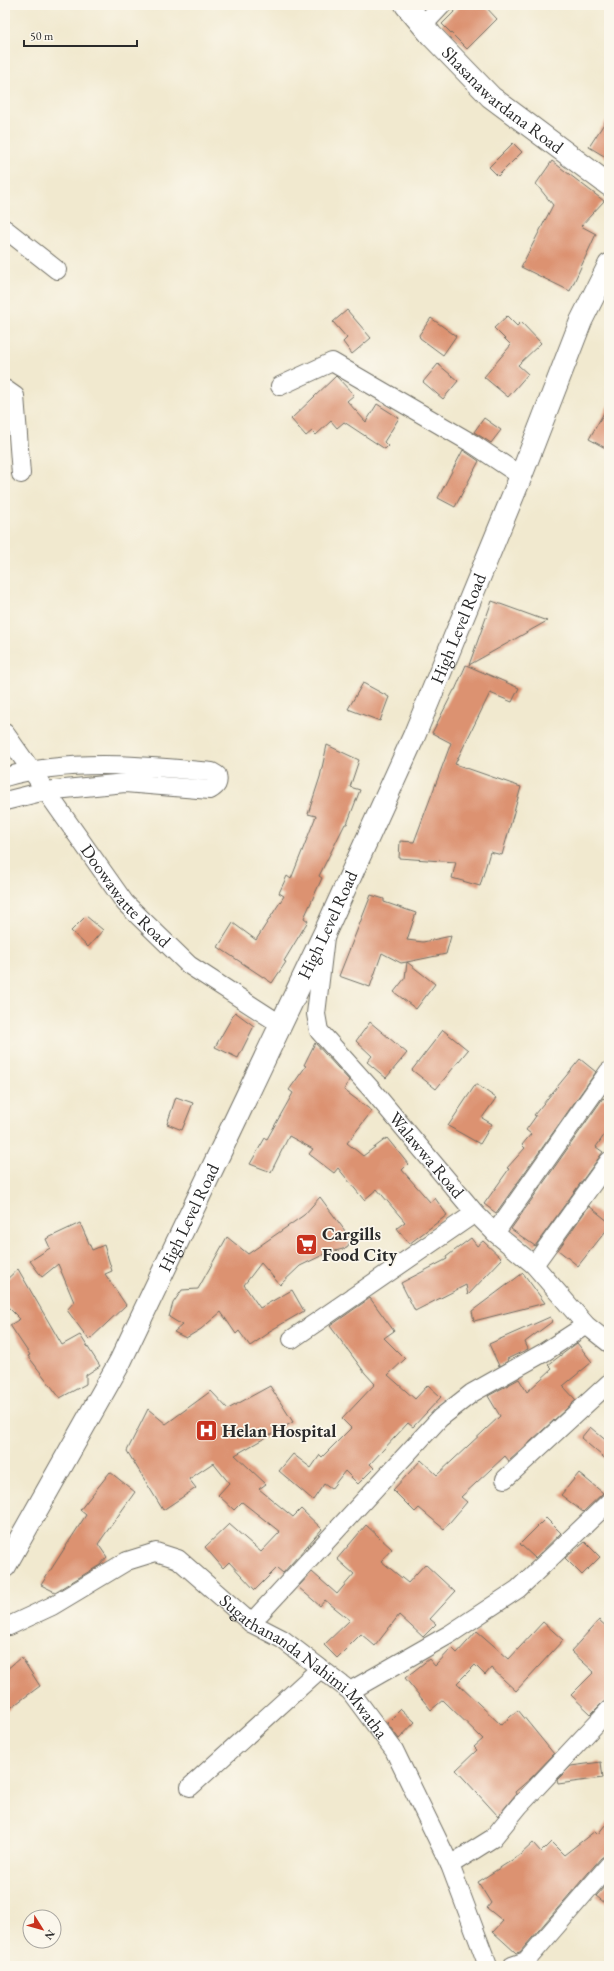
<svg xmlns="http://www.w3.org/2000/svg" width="614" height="1971" viewBox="0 0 614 1971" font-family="'EB Garamond',serif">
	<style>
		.building { fill: #dc9271 }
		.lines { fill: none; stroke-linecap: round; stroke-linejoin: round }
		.street-casing { stroke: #706e64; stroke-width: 20 }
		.secondary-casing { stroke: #706e64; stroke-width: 24 }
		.highway-casing { stroke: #706e64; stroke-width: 24 }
		.street { stroke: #fff; stroke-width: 18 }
		.secondary { stroke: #fff; stroke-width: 22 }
		.highway { stroke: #fff; stroke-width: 22 }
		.labels { text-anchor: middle; stroke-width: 3.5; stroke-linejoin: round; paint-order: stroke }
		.street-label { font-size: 18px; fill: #2b2b2b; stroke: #fbf7ec }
		.poi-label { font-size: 18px; font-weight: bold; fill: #2b2b2b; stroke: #fbf7ec; text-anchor: start }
	</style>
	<rect width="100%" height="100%" fill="#fbf7ec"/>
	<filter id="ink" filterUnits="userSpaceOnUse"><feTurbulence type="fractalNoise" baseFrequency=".025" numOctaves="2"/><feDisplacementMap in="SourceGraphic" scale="8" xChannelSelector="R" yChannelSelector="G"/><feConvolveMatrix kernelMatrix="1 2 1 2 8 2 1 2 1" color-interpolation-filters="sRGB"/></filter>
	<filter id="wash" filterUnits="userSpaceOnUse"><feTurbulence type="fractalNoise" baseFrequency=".012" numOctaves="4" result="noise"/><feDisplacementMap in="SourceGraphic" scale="16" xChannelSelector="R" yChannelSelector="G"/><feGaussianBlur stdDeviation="0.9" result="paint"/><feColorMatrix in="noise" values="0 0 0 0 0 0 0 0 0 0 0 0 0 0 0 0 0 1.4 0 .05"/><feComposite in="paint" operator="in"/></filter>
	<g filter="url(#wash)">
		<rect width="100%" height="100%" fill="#f1e9cf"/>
		<g id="blocks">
			<g class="building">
				<path d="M461,5H484L497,19L467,49L442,24Z"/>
				<path d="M609,116V159L589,147Z"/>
				<path d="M513,143L522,152L498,176L489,167Z"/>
				<path d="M552,161L604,201L581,226L596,234L570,291L521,267L553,205L536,184Z"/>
				<path d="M347,310L371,338L352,354L343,342L347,338L333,322Z"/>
				<path d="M507,316L517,326L521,322L541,343L518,365L528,374L508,397L484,377L511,345L494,328Z"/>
				<path d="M431,318L456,336L443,355L420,338L419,335Z"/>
				<path d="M438,364L458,381L443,399L423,382Z"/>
				<path d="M336,376L354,395L347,401L366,422L377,404L399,418L384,442L388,446L385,449L344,422L337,428L331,421L316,435L312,431L306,436L291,419Z"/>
				<path d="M609,404V450L589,439Z"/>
				<path d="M484,418L501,430L491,443L474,432Z"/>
				<path d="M463,450L479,461L455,507L438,498Z"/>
				<path d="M492,601L547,621L469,665Z"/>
				<path d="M466,665L519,688L512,702L490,693L455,764L521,787L502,855L490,852L480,886L452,878L456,862L399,858L400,841L414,842L451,743L432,733L454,690H455Z"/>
				<path d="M363,683L389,697L380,721L348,709Z"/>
				<path d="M327,745L359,760L350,787L360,790L347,824H345L319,876L322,878L304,918L308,921L284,961L286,962L272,983L218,947L233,923L256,940L284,896L279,893L287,876L291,879L316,816L308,814L320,777Z"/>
				<path d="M371,895L384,899V902L416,913L407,940L423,942L451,936L446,954L407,962L435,984L416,1009L394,992L405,978L407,962L401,963L382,953L370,987L339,976Z"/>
				<path d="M86,916L103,930L88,947L71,931Z"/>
				<path d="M235,1012L254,1026L238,1058L215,1047Z"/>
				<path d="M370,1022L407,1053L386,1078L367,1062L372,1056L356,1041Z"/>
				<path d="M443,1030L468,1050L436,1089L412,1070Z"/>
				<path d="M315,1043L349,1080L344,1090L372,1111L347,1143L363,1156L387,1138L408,1164L402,1170L430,1202L435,1198L447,1215L409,1244L397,1228L405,1222L377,1189L364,1200L338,1168L334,1173L309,1154L313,1149L289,1136L271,1172L250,1164L265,1138L267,1139L293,1093L289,1090L306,1066L304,1065Z"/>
				<path d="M580,1059L596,1072L496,1213L484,1204L509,1169L507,1168L525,1148L522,1145L531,1134L526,1130L536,1116L534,1115Z"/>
				<path d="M476,1084L496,1098L482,1118L492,1124L480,1144L448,1126Z"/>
				<path d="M176,1097L193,1103L182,1130L167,1124Z"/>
				<path d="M603,1098L609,1102V1128L596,1147L603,1152L535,1246L511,1229Z"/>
				<path d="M320,1197L351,1239L347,1248L327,1253L300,1266L280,1285L261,1263L244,1285L260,1308L292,1290L304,1311L268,1332L269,1333L250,1346L239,1331L236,1334L221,1312L201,1329L186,1338L174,1332L182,1325L169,1317L173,1303L182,1290L198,1289L227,1237L248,1254L304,1215Z"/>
				<path d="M589,1206L609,1222V1227L578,1266L558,1250Z"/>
				<path d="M80,1223L92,1250L104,1245L112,1271L105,1274L126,1305L89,1340L67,1310L74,1302L58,1264L42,1277L30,1261L50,1248L46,1239Z"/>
				<path d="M471,1238L477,1246L483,1241L502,1259L468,1295L466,1285L415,1311L401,1283L447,1259L446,1257Z"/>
				<path d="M18,1269L62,1345L80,1335L100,1366L86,1375V1384L60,1398L28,1356L30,1355L10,1325L20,1319L5,1304V1281Z"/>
				<path d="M523,1273L545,1303L474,1321L472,1311Z"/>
				<path d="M370,1298L394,1331L384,1338L405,1359L388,1375L415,1399L428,1385L441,1397L413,1427L408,1423L370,1464L374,1468L358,1484L345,1471L331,1489L324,1484L313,1500L279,1471L293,1454L311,1468L320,1455L322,1457L351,1428L342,1419L375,1384L365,1373L330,1326Z"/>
				<path d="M550,1317L553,1321L525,1342L528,1349L507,1359L508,1361L499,1366L489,1344Z"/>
				<path d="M577,1343L592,1362L563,1386L576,1400L509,1461L505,1456L461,1497L467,1502L444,1529L419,1508L415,1512L393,1490L421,1460L437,1475L500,1416L488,1396L519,1379L527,1392L552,1369L548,1365Z"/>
				<path d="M270,1386L293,1422L235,1455L266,1484L259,1489L293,1517L301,1509L322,1529L283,1573L277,1568L255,1590L229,1562L223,1568L205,1547L229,1524L261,1552L280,1532L242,1502L234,1510L218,1495L229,1483L213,1463L189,1479L196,1488L163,1510L127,1451L148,1409L166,1424L211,1391L228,1409Z"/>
				<path d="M590,1427L609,1443V1462L581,1438Z"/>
				<path d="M110,1472L135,1492L98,1544L107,1557L100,1565L55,1592L41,1585L86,1515L80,1510Z"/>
				<path d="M579,1473L603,1493L583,1512L561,1495Z"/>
				<path d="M546,1518L561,1533L535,1558L520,1544Z"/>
				<path d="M366,1525L392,1549L381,1561L408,1583L425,1564L455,1592L430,1619L436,1624L423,1637L399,1615L375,1646L361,1634L337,1658L324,1645L350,1620L325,1600L320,1606L298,1587L312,1572L337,1594L354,1574L337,1559Z"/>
				<path d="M585,1542L600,1557L582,1575L565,1558Z"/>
				<path d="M599,1620L609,1629V1700L602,1703L591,1714L571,1695L594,1672L571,1651Z"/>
				<path d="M543,1622L563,1640L516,1691L491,1668L485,1675L475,1665L457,1683L501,1725L518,1710L554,1754L530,1779L515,1792L516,1794L498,1816L456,1770L477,1750L474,1747L483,1739L443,1700L431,1710L405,1678L429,1659L435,1666L452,1648L457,1653L477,1631L509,1659Z"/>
				<path d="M21,1657L40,1686L5,1712V1671Z"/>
				<path d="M401,1709L415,1722L399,1739L387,1723Z"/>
				<path d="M601,1762L603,1778L558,1784L557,1780L571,1766Z"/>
				<path d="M609,1820V1853L601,1858L520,1952L516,1953L493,1932L503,1921L487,1908L491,1903L478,1882L520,1855L533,1843L541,1852L551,1842L564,1855L595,1831L598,1834Z"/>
				<path d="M607,1884L609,1885V1906L596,1896Z"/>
			</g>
		</g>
	</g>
	<g filter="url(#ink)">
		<use href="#blocks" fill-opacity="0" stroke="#706e64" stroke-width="1"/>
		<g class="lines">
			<defs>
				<g id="street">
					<path d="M423,25L442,5"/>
					<path d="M5,229L57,270"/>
					<path d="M280,386L332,362L473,444L521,476"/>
					<path d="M5,389L15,396L21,474"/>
					<path id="s1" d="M5,733L125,903L189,965L280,1024"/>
					<path d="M5,777C72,758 144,766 212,772L217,775C219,783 217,786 210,790L125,783L45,791L5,801"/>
					<path id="s2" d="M325,937L316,1014L319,1031L372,1090L475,1213L495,1233L534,1265L586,1325L609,1343"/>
					<path d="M495,1233L609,1071"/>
					<path d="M534,1265L609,1161"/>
					<path d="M292,1339L475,1213"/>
					<path d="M505,1479L609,1383"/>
					<path d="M251,1623L440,1418L472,1393L543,1353L586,1325"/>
					<path id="s3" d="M5,1625L9,1626L52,1606L127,1561L156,1552L178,1559L251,1623L282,1639L350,1691L394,1750L450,1865L488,1966"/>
					<path d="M350,1691L450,1634L518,1589L609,1502"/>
					<path d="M190,1787L320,1669"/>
					<path d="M450,1865L493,1838L519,1806L609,1710"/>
					<path d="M512,1966L526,1961L609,1865"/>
				</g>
				<g id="secondary">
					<path id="s4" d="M406,5L431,35L491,97L609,185"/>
				</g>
				<g id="highway">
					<path id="s5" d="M5,1566L120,1362L325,932L414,736L521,476L581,321L609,265"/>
				</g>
			</defs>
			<use href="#street" class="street-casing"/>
			<use href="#secondary" class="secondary-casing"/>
			<use href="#highway" class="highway-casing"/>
			<use href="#street" class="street"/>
			<use href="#secondary" class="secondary"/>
			<use href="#highway" class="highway"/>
		</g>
	</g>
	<defs>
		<symbol id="supermarket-square" viewBox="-11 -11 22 22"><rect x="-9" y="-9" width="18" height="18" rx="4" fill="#c8321e" stroke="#fbf7ec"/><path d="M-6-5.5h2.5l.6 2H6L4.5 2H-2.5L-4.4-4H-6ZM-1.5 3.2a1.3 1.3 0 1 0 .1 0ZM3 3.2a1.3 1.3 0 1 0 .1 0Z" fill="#fff"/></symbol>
		<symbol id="hospital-square" viewBox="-11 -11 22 22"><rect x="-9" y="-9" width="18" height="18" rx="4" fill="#c8321e" stroke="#fbf7ec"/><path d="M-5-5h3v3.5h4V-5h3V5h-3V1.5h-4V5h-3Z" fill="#fff"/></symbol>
	</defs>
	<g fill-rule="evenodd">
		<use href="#supermarket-square" x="294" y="1232" width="25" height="25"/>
		<use href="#hospital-square" x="194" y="1418" width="25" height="25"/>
	</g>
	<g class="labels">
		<g class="street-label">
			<text dy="6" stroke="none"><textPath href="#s4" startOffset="136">Shasanawardana Road</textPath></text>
			<text dy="6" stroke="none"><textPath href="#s5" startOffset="1042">High Level Road</textPath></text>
			<text dy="6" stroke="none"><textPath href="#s1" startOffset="203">Doowawatte Road</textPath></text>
			<text dy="6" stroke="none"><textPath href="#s5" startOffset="718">High Level Road</textPath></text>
			<text dy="6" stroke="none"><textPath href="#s2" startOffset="259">Walawwa Road</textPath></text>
			<text dy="6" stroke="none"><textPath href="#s5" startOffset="394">High Level Road</textPath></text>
			<text dy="6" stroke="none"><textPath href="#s3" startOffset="359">Sugathananda Nahimi Mwatha</textPath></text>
		</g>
		<g class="poi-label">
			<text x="322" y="1240">Cargills<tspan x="322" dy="21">Food City</tspan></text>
			<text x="222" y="1437">Helan Hospital</text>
		</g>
	</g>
	<rect width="614" height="1971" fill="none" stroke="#fbf7ec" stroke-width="20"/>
	<g transform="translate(42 1929) rotate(127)"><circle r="19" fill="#fbf7ec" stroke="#a8a59f"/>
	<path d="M0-3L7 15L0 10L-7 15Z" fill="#c8321e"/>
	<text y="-6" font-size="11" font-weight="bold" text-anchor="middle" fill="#2b2b2b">N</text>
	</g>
	<path d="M24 40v6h113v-6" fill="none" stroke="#2b2b2b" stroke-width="2"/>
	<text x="30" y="40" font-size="12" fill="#2b2b2b" stroke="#fbf7ec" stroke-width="3" paint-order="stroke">50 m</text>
</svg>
